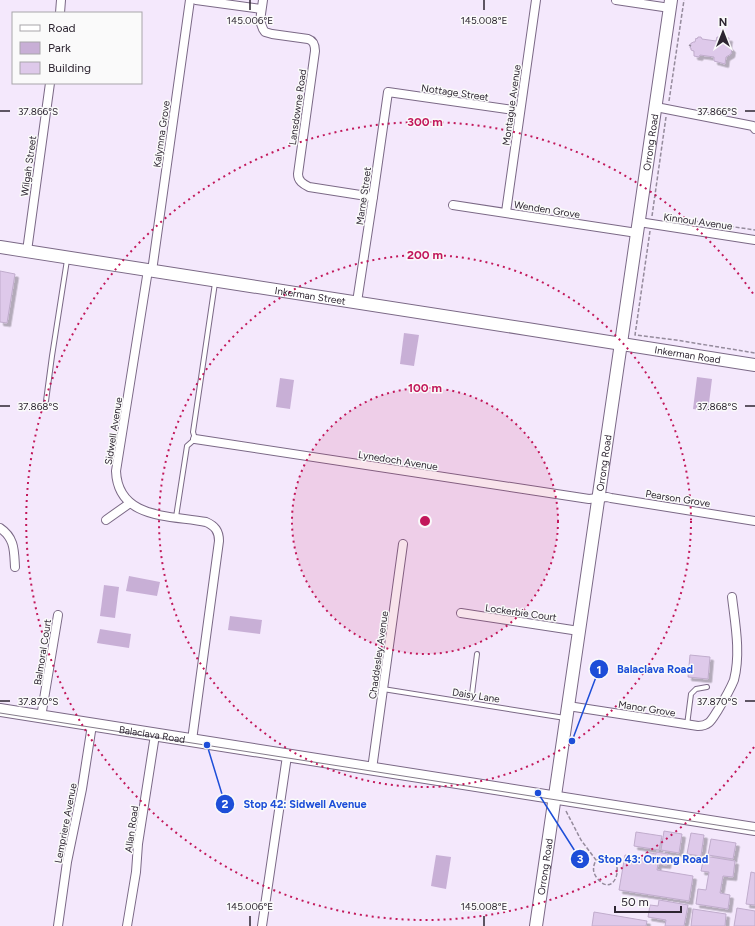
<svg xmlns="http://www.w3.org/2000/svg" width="755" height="926" viewBox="0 0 755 926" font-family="Figtree,sans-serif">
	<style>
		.green { fill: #c8afd6 }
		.building { fill: #dec9ea; stroke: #c0accc; filter: url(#shadow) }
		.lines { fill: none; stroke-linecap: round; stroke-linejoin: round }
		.lane-casing { stroke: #7b6986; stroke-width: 6 }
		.street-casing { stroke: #7b6986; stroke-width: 10 }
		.secondary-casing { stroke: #7b6986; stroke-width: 14 }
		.path { stroke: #958b9c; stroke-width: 1.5; stroke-dasharray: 4 2; stroke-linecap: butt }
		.lane { stroke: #fff; stroke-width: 4 }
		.street { stroke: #fff; stroke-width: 8 }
		.secondary { stroke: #fff; stroke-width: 12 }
		.tram { stroke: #847b8a; stroke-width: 1 }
		.ticks { fill: none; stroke: #2d2531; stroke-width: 1.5 }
		.ring { fill: none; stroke: #c2185b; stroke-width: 2; stroke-dasharray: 2 4 }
		.labels { text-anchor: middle; stroke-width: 3; stroke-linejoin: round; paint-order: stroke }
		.street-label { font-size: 10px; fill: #2d2531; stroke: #fafafa }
		.ticks-label { font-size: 10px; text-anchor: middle; fill: #2d2531; stroke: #fafafa; stroke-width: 3; stroke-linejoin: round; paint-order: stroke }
		.centre { fill: #c2185b; stroke: #fafafa; stroke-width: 2 }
		.ring-label { font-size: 12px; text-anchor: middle; font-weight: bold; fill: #c2185b; stroke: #fafafa; stroke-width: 3; stroke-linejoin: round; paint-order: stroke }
		.leader { fill: none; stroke: #1d4ed8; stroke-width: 1.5 }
		.callout-dot { fill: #1d4ed8; stroke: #fafafa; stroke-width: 1.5 }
		.mark-label { font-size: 12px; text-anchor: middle; font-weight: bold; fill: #fff }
		.callout-label { font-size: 11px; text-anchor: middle; font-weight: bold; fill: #1d4ed8; stroke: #fafafa; stroke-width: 3; stroke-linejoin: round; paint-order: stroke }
	</style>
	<defs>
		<filter id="shadow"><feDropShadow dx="3.5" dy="3.5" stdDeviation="0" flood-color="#0004"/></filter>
	</defs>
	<rect width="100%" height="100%" fill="#f4e8fc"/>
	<g class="green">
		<path d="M404,333L419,335L414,366L400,364Z"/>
		<path d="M697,377L712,379L708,411L693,409Z"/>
		<path d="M280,378L294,380L290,409L276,407Z"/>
		<path d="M129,576L160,582L157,596L126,591Z"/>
		<path d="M104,585L119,587L115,618L100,616Z"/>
		<path d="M230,616L262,620L260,634L228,630Z"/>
		<path d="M100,629L131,634L129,648L97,643Z"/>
		<path d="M436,855L451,857L446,889L431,886Z"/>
	</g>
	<g class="building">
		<path d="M698,37H701L702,39L716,41L717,37L729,38L728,45L732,49L731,54L726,57L725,64L714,61V57L700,55L699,57L694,56V51L691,50V48H690L691,43H692L693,42H695L696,38L697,39Z"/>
		<path d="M0,271L15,274L7,323L0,322Z"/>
		<path d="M690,655L710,657L708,679L688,677Z"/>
		<path d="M664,831L682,834L679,853L661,850Z"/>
		<path d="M636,832L662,836L659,850L634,846Z"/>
		<path d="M691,833L704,835L701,856L687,854Z"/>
		<path d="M711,839L736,843L733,859L708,855Z"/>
		<path d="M646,852L656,854V852L668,854L667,865L658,864L657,870L693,876L689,901L619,890L625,855L645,859Z"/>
		<path d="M704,856L735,861L733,877L723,876L720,893L730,895L728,909L696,904L698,889L706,890L709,872L701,871Z"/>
		<path d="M751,872L755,873V905L746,904Z"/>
		<path d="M659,900L688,905L684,926H665L666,920L648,917L650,905L658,906Z"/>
		<path d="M737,908L755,911V926H734Z"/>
		<path d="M693,909L726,914L725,926H691Z"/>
		<path d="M594,912L647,921L646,926H592Z"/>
	</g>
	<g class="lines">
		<defs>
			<g id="lane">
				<path d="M46,401L52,356L67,260"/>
				<path d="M176,517L187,446L195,439L193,432L215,283"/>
				<path d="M383,689L565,718"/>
				<path d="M471,702L477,654"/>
				<path d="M687,725L691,694L696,689L707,687"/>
			</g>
			<g id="street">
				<path d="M196,0L261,9"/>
				<path d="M263,0L260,21L263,29L265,32L272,34L308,39C314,41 315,45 315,51L298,174C298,181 303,184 309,187L373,197"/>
				<path d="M616,0L670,8"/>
				<path d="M60,13L61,0"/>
				<path d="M656,107L753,126L755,129"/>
				<path d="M453,205L637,233"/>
				<path d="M506,212L536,0"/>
				<path d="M639,222L755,240"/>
				<path d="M27,251L50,83"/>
				<path d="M148,270L116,471C118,520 171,515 206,522C215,526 219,531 219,541L192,740"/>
				<path d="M152,271L190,0"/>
				<path d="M357,302L373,197L388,92L520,111"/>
				<path d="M195,439L589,499L607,497L611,498L755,521"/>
				<path d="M106,520L130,503"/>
				<path d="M0,528C15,538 14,551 15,567"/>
				<path d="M461,613L579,631"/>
				<path d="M568,706L698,726C710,726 712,719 718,710C724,700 730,690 734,680C741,653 735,623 732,597"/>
				<path d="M41,717L58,615"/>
				<path d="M372,769L403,544"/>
				<path d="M58,926L67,862L82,789L92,725"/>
				<path d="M127,926L136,872L138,844L155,735"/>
				<path d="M262,926L287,756"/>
			</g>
			<g id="secondary">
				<path id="s1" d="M0,247L527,329L755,365"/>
				<path id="s2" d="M0,710L755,829"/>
				<path id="s3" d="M536,926L671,0"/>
			</g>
		</defs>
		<use href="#lane" class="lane-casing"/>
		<use href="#street" class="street-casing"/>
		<use href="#secondary" class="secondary-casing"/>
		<g class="path">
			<path d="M689,45L691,46"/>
			<path d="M669,101L684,0"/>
			<path d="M652,216L666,117"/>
			<path d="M694,221L755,230"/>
			<path d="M650,231L635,335L676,340L755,353"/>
			<path d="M566,811L581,840L596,860C593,866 592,872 597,878C614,900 626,862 609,859C605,859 600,860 596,860"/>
		</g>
		<use href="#lane" class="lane"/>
		<use href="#street" class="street"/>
		<use href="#secondary" class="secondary"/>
		<path class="tram" d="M0,713L755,831"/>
	</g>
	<path class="ticks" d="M250,0V10M484,0V10M0,111H10M745,111H755M0,406H10M745,406H755M0,701H10M745,701H755M250,916V926M484,916V926"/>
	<circle cx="425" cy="521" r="133" fill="#c2185b" fill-opacity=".12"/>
	<g class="ring">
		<circle cx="425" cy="521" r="133"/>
		<circle cx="425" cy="521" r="266"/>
		<path d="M754 747A399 399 0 1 1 754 295"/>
	</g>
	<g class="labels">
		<g class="street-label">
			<text transform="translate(455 92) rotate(8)" y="4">Nottage Street</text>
			<text transform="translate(511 105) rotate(-82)" y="4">Montague Avenue</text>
			<text transform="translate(297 107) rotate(-82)" y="4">Lansdowne Road</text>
			<text transform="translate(161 134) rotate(-82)" y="4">Kalymna Grove</text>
			<text dy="4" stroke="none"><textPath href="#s3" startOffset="792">Orrong Road</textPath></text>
			<text transform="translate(28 166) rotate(-82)" y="4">Wilgah Street</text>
			<text transform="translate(363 196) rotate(-82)" y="4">Marne Street</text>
			<text transform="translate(547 209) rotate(9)" y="4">Wenden Grove</text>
			<text transform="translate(698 221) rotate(8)" y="4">Kinnoul Avenue</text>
			<text dy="4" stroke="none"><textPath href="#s1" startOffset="314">Inkerman Street</textPath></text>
			<text dy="4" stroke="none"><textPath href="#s1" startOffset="696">Inkerman Road</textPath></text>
			<text transform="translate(113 431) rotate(-81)" y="4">Sidwell Avenue</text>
			<text transform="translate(398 460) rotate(9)" y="4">Lynedoch Avenue</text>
			<text dy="4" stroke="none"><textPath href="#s3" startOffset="468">Orrong Road</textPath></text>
			<text transform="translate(678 498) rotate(9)" y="4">Pearson Grove</text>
			<text transform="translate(521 612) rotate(8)" y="4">Lockerbie Court</text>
			<text transform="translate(42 652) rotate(-81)" y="4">Balmoral Court</text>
			<text transform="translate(378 655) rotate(-82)" y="4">Chaddesley Avenue</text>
			<text transform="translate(476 695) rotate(9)" y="4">Daisy Lane</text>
			<text transform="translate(647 708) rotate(9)" y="4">Manor Grove</text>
			<text dy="4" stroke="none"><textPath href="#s2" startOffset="154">Balaclava Road</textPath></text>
			<text transform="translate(65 823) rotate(-79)" y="4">Lempriere Avenue</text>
			<text transform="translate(131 829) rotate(-82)" y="4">Allan Road</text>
			<text dy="4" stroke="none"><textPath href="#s3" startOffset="60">Orrong Road</textPath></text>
		</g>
	</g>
	<g class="ticks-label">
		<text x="250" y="24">145.006°E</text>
		<text x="484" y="24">145.008°E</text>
		<text x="38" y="115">37.866°S</text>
		<text x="717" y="115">37.866°S</text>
		<text x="38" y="410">37.868°S</text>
		<text x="717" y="410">37.868°S</text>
		<text x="38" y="705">37.870°S</text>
		<text x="717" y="705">37.870°S</text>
		<text x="250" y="910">145.006°E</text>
		<text x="484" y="910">145.008°E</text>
	</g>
	<circle cx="425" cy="521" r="6" class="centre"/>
	<g class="ring-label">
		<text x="425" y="126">300 m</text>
		<text x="425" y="259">200 m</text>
		<text x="425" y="392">100 m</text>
	</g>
	<path class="leader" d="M572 741L599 669M207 745L225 804M538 793L580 859"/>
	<g class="callout-dot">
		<circle cx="572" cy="741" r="4"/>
		<circle cx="207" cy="745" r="4"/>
		<circle cx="538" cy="793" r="4"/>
		<circle cx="599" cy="669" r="10"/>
		<circle cx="225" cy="804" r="10"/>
		<circle cx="580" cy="859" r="10"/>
	</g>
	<g class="mark-label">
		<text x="599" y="674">1</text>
		<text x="225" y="808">2</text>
		<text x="580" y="863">3</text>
	</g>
	<g class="callout-label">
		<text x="655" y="673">Balaclava Road</text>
		<text x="305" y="808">Stop 42: Sidwell Avenue</text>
		<text x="653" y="863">Stop 43: Orrong Road</text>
	</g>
	<rect x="12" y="12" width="130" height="72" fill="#fafafa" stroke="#a8a5aa"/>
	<rect x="20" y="25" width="20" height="6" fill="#ffffff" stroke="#a8a5aa"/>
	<text x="48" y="32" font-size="12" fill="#2d2531">Road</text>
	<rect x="20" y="42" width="20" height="12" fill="#c8afd6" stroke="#a8a5aa"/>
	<text x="48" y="52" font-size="12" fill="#2d2531">Park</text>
	<rect x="20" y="62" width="20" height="12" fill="#dec9ea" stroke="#a8a5aa"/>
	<text x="48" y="72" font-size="12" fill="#2d2531">Building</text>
	<g transform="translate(723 32)" stroke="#fafafa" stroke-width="3" paint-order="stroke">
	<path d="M0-3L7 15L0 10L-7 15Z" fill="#2d2531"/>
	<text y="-6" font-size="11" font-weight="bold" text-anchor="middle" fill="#2d2531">N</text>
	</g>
	<path d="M615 906v6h66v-6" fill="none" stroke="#2d2531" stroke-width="2"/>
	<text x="621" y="906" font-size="12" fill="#2d2531" stroke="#fafafa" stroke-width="3" paint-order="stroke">50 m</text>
</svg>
